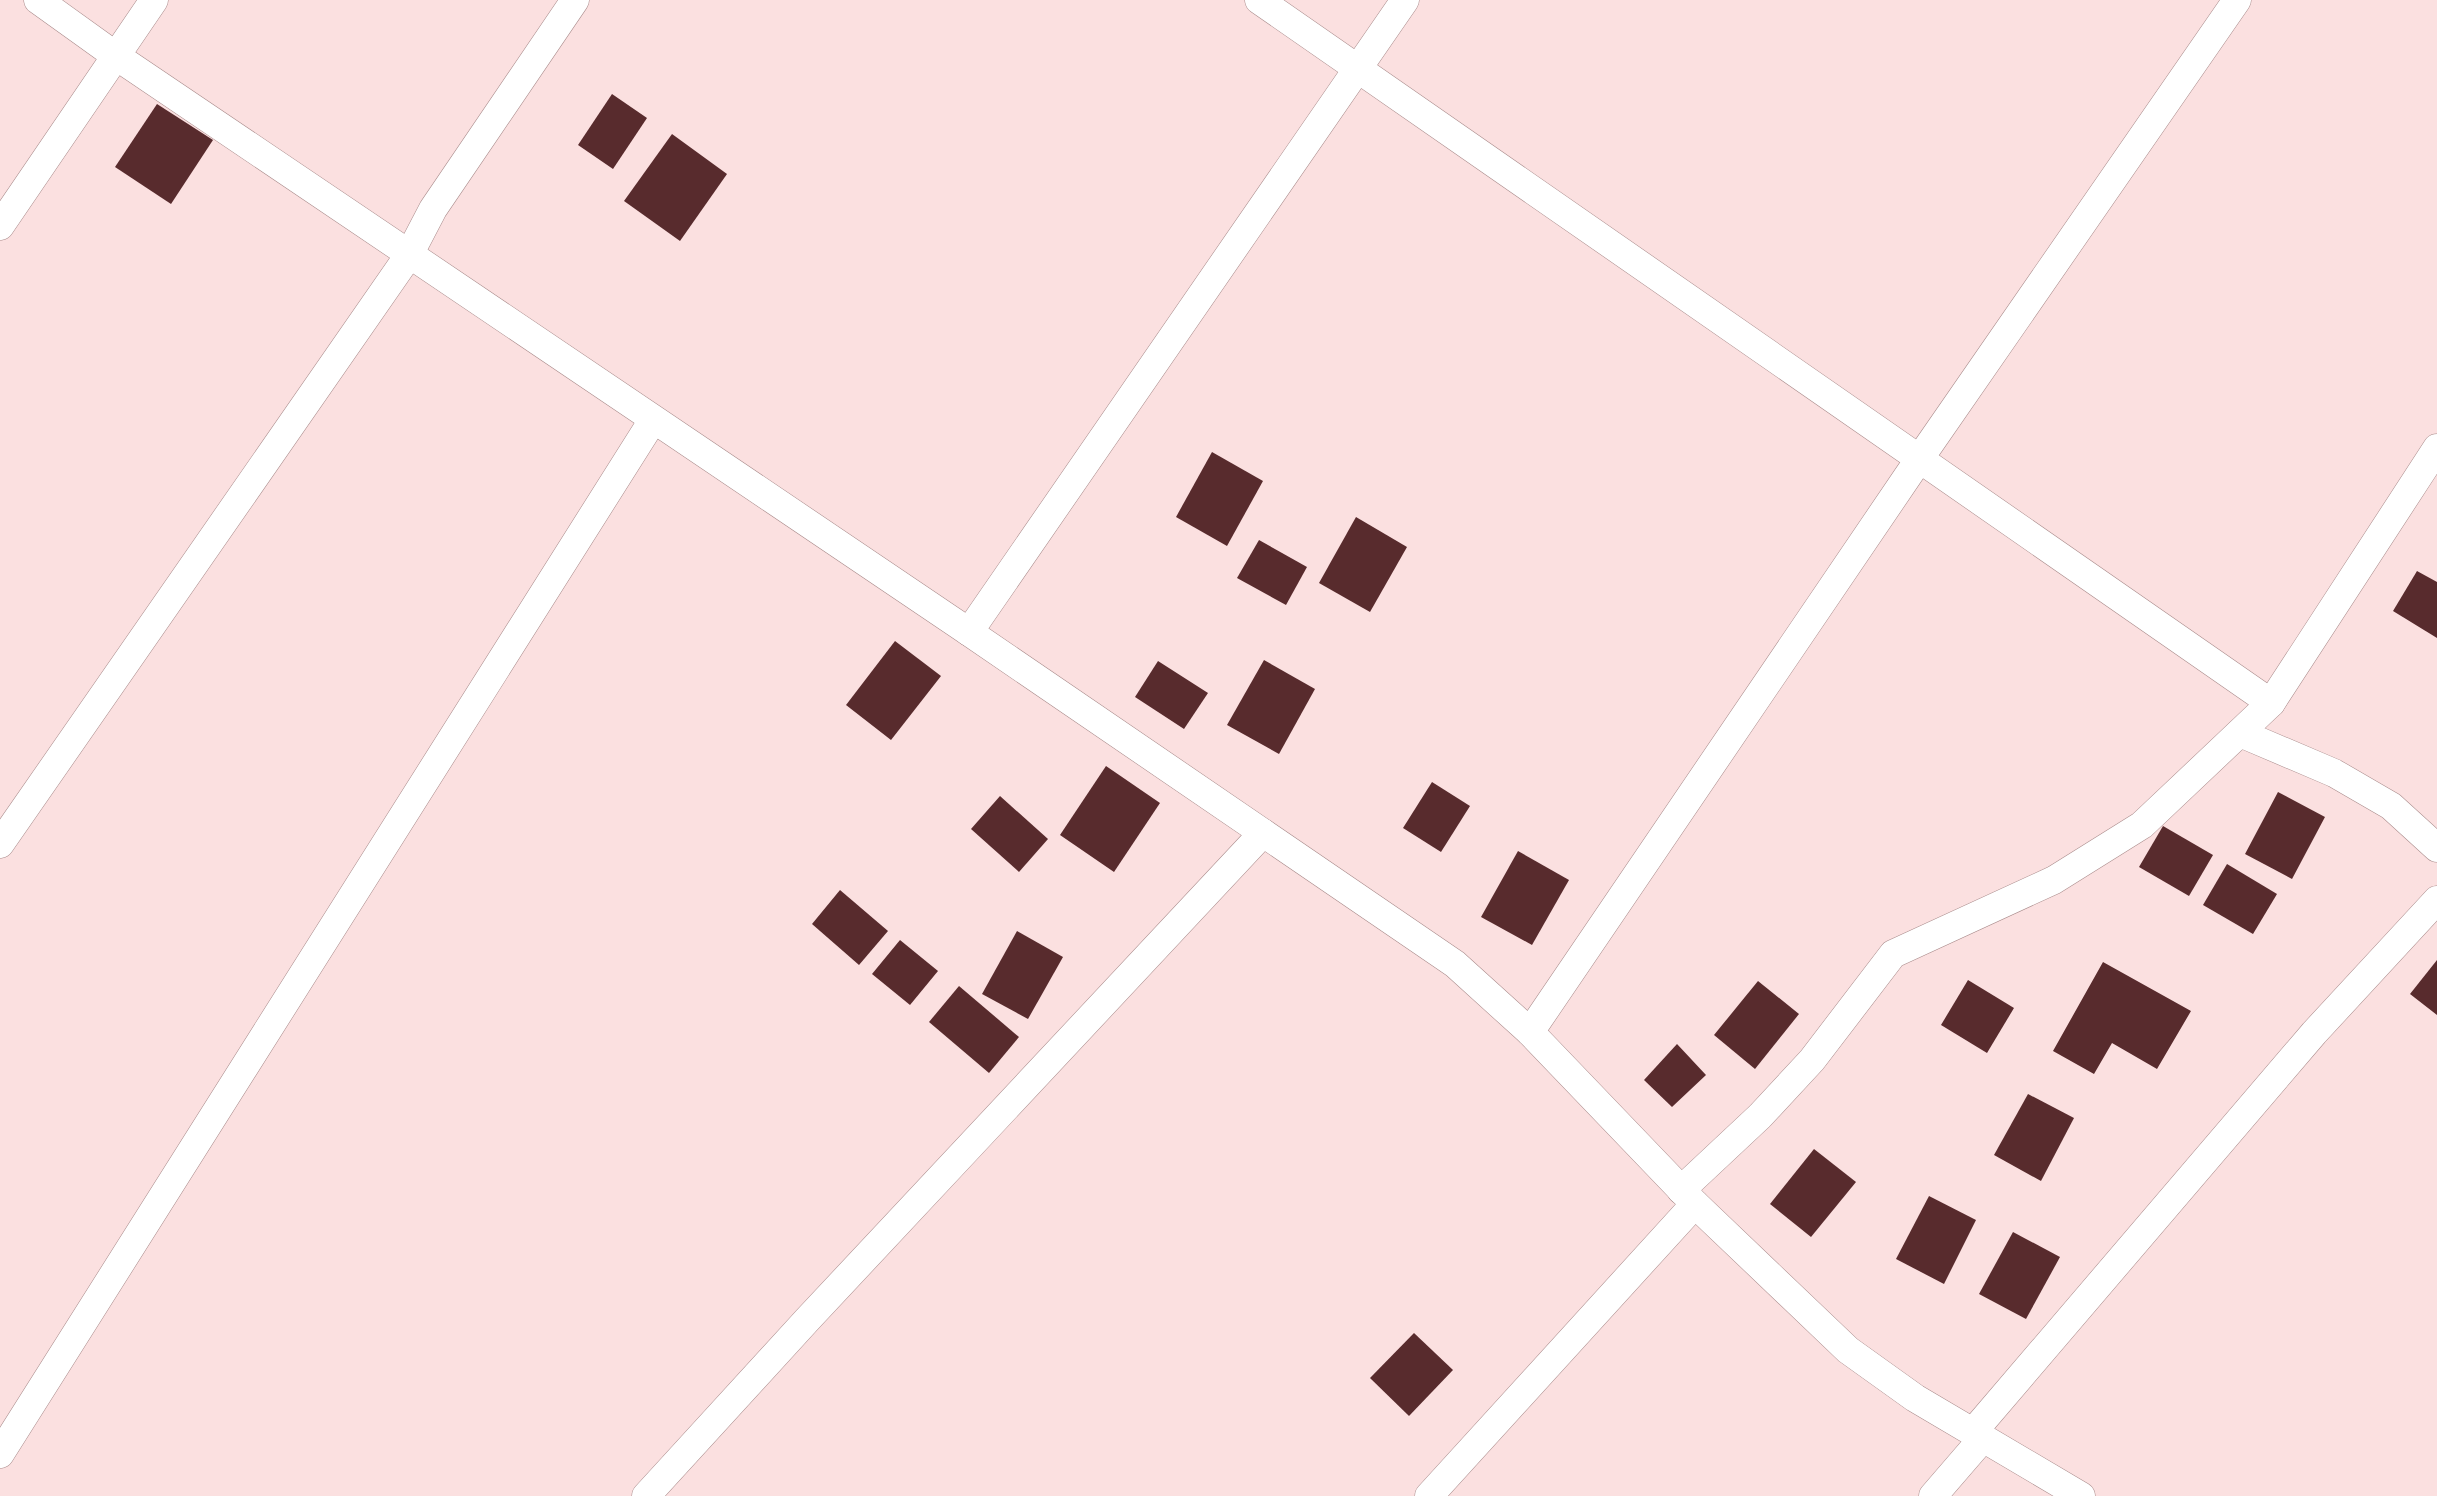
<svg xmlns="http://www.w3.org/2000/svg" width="2437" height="1496" viewBox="0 0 2437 1496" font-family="'Varela Round',sans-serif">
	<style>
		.building { fill: #582b2d }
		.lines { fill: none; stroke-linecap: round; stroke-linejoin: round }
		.minor-casing { stroke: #a98b8b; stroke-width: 29 }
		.minor { stroke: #fff; stroke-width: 28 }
	</style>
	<rect width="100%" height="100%" fill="#fbe0e0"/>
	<g class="building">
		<path d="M612,94L647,118L613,169L578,145Z"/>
		<path d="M157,104L213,140L171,204L115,167Z"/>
		<path d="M672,134L727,174L680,241L624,201Z"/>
		<path d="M1212,452L1263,481L1227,546L1176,517Z"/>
		<path d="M1356,517L1407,547L1370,612L1319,583Z"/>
		<path d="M1259,540L1307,567L1286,605L1237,578Z"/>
		<path d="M2417,571L2437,582V638L2393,611Z"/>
		<path d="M895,641L941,676L891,740L846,705Z"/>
		<path d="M1264,660L1315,689L1279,754L1227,725Z"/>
		<path d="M1158,661L1208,693L1184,729L1135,697Z"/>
		<path d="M1106,766L1160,803L1114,872L1060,835Z"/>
		<path d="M1432,782L1470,806L1441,852L1403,828Z"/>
		<path d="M2278,792L2325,817L2292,879L2245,854Z"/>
		<path d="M1000,796L1048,839L1019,872L971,829Z"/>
		<path d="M2163,826L2213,855L2189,896L2139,867Z"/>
		<path d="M1518,851L1569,880L1532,945L1481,917Z"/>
		<path d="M2227,864L2277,894L2253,934L2203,905Z"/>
		<path d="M840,890L888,931L859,965L812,924Z"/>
		<path d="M1017,931L1063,957L1028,1019L982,994Z"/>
		<path d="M900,940L938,971L910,1005L872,974Z"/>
		<path d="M2437,960V1015L2410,994Z"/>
		<path d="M2103,962L2191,1011L2157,1069L2112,1043L2094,1074L2053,1051Z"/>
		<path d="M1968,980L2014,1008L1987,1053L1941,1025Z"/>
		<path d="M1758,981L1799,1014L1755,1069L1714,1035Z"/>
		<path d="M959,986L1019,1037L989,1073L929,1022Z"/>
		<path d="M1677,1044L1706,1075L1672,1107L1644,1080Z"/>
		<path d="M2028,1094L2074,1118L2041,1181L1994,1155Z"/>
		<path d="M1814,1149L1856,1182L1811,1237L1770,1204Z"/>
		<path d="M1929,1196L1976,1220L1944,1284L1896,1259Z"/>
		<path d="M2013,1232L2060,1257L2026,1319L1979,1294Z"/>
		<path d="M1414,1333L1453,1370L1409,1416L1370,1378Z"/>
	</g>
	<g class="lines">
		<defs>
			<g id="minor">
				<path d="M38,0L116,56L969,632L1455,964L1530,1032L1695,1204L1848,1350L1915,1398L2081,1496"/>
				<path d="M1259,0L2271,703"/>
				<path d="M0,226L154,0"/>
				<path d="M969,632L1405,0"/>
				<path d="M2240,733L2334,773L2391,806L2437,848"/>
				<path d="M0,844L409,255L433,209L575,0"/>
				<path d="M1530,1032L1920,458L2237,0"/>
				<path d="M1681,1190L1760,1116L1812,1060L1893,954L2054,880L2142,825L2271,703L2437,448"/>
				<path d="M1973,1432L2314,1033L2437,900"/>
				<path d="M0,1454L653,420"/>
				<path d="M646,1496L807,1320L1263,833"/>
				<path d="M1429,1496L1695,1204"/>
				<path d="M1933,1496L1983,1438"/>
			</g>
		</defs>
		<use href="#minor" class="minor-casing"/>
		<use href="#minor" class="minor"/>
	</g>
</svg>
